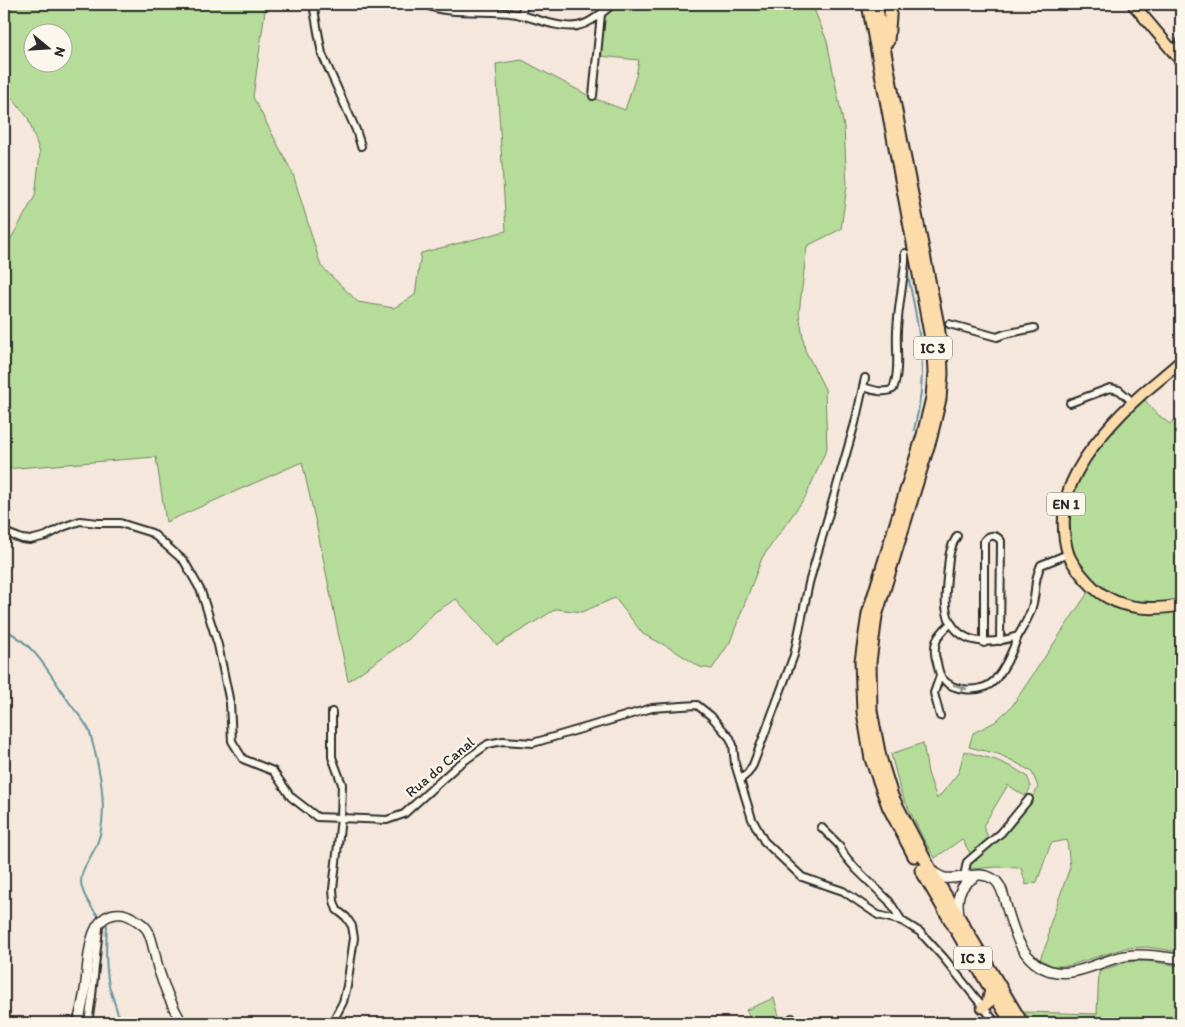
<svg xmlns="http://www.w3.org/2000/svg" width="1185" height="1027" viewBox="0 0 1185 1027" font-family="Itim,sans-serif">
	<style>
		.green { fill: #b5dc98; stroke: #708462; fill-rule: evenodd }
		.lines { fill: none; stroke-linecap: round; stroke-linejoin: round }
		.stream { stroke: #6695a0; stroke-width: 2 }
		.street-casing { stroke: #2b2b2b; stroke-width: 10 }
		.secondary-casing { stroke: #2b2b2b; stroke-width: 12 }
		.primary-casing { stroke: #2b2b2b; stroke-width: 14 }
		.highway-casing { stroke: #2b2b2b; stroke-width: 15 }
		.street { stroke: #fbf7ec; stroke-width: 6 }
		.secondary { stroke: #fbf7ec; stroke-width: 9 }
		.primary { stroke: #fddcac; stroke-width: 10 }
		.highway { stroke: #fddcac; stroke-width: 11 }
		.oneway { fill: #93918c }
		.labels { text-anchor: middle; stroke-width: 4.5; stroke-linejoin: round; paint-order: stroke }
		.shield { fill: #fbf7ec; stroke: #696865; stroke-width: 1 }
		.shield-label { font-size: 14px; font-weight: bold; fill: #2b2b2b }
		.street-label { font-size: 15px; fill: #2b2b2b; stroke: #fbf7ec }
	</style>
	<rect width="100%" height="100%" fill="#f5e7dc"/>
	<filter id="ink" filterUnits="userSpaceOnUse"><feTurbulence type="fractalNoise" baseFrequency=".02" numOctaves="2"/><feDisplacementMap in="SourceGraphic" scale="10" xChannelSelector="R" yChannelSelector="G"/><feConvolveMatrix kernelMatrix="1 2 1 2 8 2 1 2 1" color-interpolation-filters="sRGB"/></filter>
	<g filter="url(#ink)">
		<g class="green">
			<path d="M4,4H266L253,97L293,174L321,266L358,302L394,308L415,295L421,253L506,231L496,64L522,60L593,98L625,110L636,76L639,60L600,56L604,12L615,4H812L827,41L844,127L847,186L841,229L807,246L799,313L805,350L825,389L827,448L806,496L762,558L730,642L712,669L700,667L670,648L643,634L615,598L582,612L556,609L497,645L456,599L435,612L409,639L348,681L317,528L302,462L166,522L156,457L4,469V251L35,196L40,153L28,118L7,92L4,90ZM32,32H62V62H32Z"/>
			<path d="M1144,399L1156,413L1170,424L1181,413V600C1174,601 1166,603 1159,604C1126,606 1082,583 1072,551C1070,544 1070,536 1069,528C1069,513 1071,497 1077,483C1093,451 1119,425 1144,399Z"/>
			<path d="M1089,591C1113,616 1150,616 1181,611V952L1147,947L1125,948L1068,966H1052L1040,959L1048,940L1049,927L1070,867L1067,840L1051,843L1037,882L1026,885L1021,868L997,867L971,869L969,863C996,840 1022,819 1038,787L1032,772L1015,762L998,754L969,747L973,733L995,722L1012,706Z"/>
			<path d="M923,743L928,773L937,799L959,772L964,751L996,760L1012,767L1027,776L1031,786L1026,797L1008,785L983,826L989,839L971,855L962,839L935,858L925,842L901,793L891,754Z"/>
			<path d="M1147,961L1181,966V1023H1032L1025,1012L1097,1014L1099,971L1127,962Z"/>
			<path d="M774,998L781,1023H752L746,1010Z"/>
		</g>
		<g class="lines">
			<g class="stream">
				<path d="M907,270C919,331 930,368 914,430"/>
				<path d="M4,629C37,646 49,673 69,702C75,711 84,720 89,730C91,735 92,742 94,748C100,773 105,797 102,823C98,868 59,868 99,917"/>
				<path d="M107,925C106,945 105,965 109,985C112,998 118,1010 120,1023"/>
			</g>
			<defs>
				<g id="street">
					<path d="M313,4L322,54L356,130L361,146"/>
					<path d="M425,4C445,16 493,9 517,14C534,18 561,29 577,26C590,24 603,12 613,4"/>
					<path d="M521,15L524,4"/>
					<path d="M1172,51L1181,41"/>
					<path d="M593,96L601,14"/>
					<path d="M949,324L997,337L1005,334L1034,328"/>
					<path d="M863,387C873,390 884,394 893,389C900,371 896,350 897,331C898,308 903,285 905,262V253"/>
					<path d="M1070,403L1110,388L1119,390L1134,403"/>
					<path d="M4,532L22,539L30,540L46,536L63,527L80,521L98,523H120L152,533L184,561L201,591L218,645L230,703L232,741L243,759L273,771L291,797L317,817L387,820L404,814L457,766L488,744L503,741L533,743L652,708L697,705L711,716L730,738L733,745L735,764L752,819L764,841L802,877L843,891L878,915L902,921L920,932L943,957L996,1023"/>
					<path d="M957,536C948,550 949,561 947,577C946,592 943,609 951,623C966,648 996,643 1018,636C1024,625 1031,615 1033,603C1037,587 1033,582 1041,565L1068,554"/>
					<path d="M951,623C937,636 931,644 937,663C938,668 939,674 942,678C953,692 982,694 995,680C1005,668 1013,650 1018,636"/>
					<path d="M984,643V541C989,534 996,534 1001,541L1000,641"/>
					<path d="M332,712V757L342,784L341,818L333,889L334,901L337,910L346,917L352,926L354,938L347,986L343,1002L332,1023"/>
					<path d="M940,716L934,693L940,676"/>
					<path d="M740,780L748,773L753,765L794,655L809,583L855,423L865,378"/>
					<path d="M821,827L839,845L845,856L856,869L889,901L902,921"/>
					<path d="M964,876L967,862L1001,833L1029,799"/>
					<path d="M88,1023L92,996L99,928"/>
					<path d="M785,1023L792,1018"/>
				</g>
				<g id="secondary">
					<path d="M931,871C935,873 940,877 945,878C961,880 981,868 996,881C1002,887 1004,897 1006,905C1014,932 1021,962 1051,971C1076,978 1101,960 1125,956C1144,953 1162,957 1181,959"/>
					<path d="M959,915C956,896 959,886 976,876"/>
					<path d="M78,1023C81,1010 85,996 86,982C89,960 87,910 123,914C131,916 144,924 148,931C153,941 155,956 158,968C164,987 172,1006 182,1023"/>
				</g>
				<g id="primary">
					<path d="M1133,4L1181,61"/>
					<path d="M1181,361C1169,372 1156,382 1143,393C1117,416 1086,450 1072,482C1063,502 1061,531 1068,553C1071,563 1080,573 1087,581C1112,609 1146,612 1181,605"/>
				</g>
				<g id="highway">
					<path d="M868,4L933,349L934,373L932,398L923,435L868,614L861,661L863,712L871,759L888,806L914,856"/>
					<path d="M876,4L904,154L938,325L941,348L942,374L940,399L931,437L876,616L870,662L871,711L880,757L892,796L931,871L1022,1023"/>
					<path d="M888,41L891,4"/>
					<path d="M921,870L991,990L1012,1023"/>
					<path d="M983,1007L988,1003L991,990"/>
				</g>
			</defs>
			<use href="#street" class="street-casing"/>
			<use href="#secondary" class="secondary-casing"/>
			<use href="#primary" class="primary-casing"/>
			<use href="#highway" class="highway-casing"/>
			<use href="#street" class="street"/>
			<use href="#secondary" class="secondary"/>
			<use href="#primary" class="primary"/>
			<use href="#highway" class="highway"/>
		</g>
		<defs><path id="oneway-solid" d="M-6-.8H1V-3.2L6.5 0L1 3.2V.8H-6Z" transform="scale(1.25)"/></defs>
		<use class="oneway" href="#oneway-solid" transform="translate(960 687) rotate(17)"/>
	</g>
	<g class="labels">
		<g class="shield">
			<rect x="914" y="336.5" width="38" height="23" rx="4"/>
			<rect x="1047" y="492.5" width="38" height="23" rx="4"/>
			<rect x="954" y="946.5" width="38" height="23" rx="4"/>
		</g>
		<g class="shield-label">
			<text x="933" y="353">IC 3</text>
			<text x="1066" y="509">EN 1</text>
			<text x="973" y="963">IC 3</text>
		</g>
		<g class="street-label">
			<text transform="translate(440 767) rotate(-40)" y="5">Rua do Canal</text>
		</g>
	</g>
	<rect width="1185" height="1027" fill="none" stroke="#fbf7ec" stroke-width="20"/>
	<rect x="10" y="10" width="1165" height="1007" fill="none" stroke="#2b2b2b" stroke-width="2" filter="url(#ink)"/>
	<g transform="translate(48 48) rotate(108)"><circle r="24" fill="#fbf7ec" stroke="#a8a59f"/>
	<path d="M0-4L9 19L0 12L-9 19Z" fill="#2b2b2b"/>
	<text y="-8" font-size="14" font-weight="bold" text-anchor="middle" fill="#2b2b2b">N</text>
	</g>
</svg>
